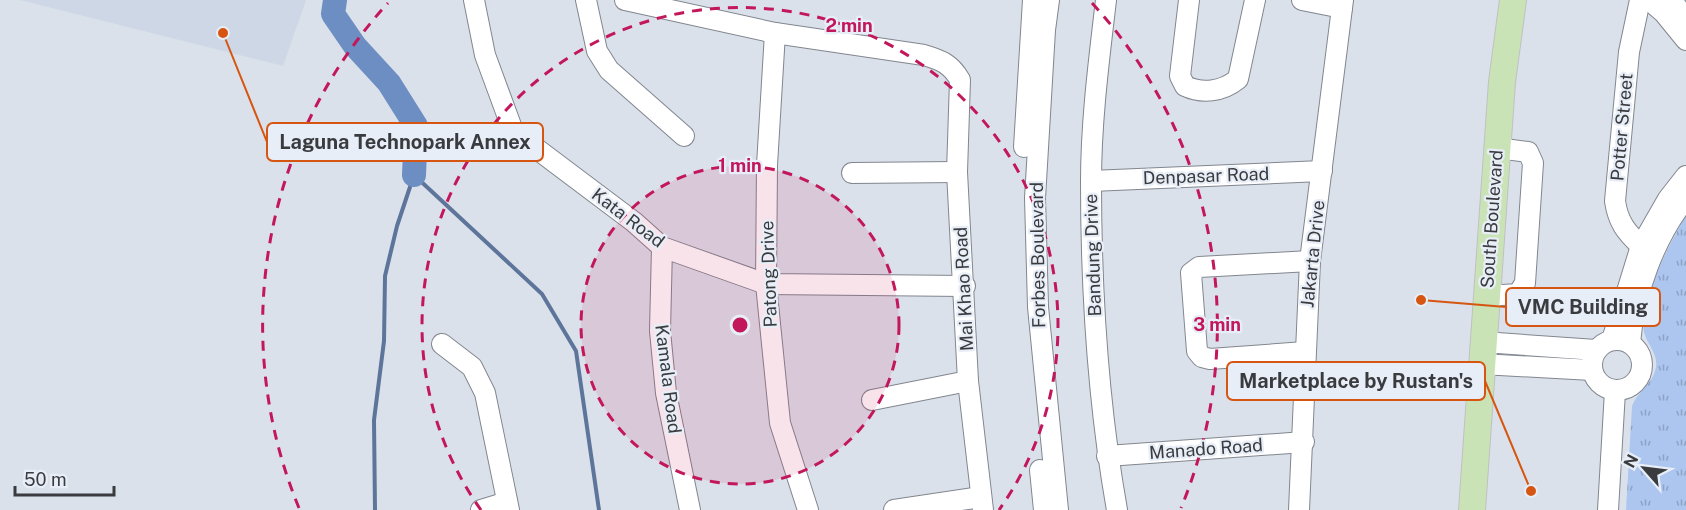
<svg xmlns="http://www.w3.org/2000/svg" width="1686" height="510" viewBox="0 0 1686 510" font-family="'Public Sans',sans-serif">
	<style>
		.built { fill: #cdd7e6 }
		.park { fill: url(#park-tufts) }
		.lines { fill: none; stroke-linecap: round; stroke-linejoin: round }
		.stream { stroke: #5d759b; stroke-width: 4 }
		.river { stroke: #6c8ec2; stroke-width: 24 }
		.minor-casing { stroke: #81868f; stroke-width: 22 }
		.major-casing { stroke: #c0c0c2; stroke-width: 28 }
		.minor { stroke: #fff; stroke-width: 20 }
		.major { stroke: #c9e3b6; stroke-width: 26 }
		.ring { fill: none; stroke: #c2185b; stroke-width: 3; stroke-dasharray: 10 8 }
		.labels { text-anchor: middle; stroke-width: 4.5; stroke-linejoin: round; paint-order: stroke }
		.street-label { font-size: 18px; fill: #393b3f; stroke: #e8eef7 }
		.centre { fill: #c2185b; stroke: #e8eef7; stroke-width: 3 }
		.ring-label { font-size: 18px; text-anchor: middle; font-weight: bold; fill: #c2185b; stroke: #e8eef7; stroke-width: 4.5; stroke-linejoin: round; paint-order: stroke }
		.leader { fill: none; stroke: #d65611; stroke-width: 2 }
		.callout-dot { fill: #d65611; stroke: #e8eef7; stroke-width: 2 }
		.callout { fill: #e8eef7; stroke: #d65611; stroke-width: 2 }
		.callout-label { font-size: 20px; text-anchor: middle; font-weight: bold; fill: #393b3f }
	</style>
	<defs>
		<pattern id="park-tufts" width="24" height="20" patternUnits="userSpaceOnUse" patternTransform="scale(1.5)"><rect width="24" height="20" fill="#acc6f0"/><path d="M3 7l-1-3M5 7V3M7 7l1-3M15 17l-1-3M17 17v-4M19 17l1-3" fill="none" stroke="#8da2c4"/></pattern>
	</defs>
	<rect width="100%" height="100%" fill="#dbe1ea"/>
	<path class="built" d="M20,0H306L283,66Z"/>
	<path class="park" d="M1686,215V510H1626L1632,406C1638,391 1653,384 1656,367C1658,353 1647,345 1644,332C1638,302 1671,242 1686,215Z"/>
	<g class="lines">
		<path class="stream" d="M375,510L374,420L384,341L385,276L397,226L414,175L542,294L576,351L599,510"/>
		<path class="river" d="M335,0L333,14L355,46L389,83L416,126L414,175"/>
		<defs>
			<g id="minor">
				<path d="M474,0L485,55L513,131L634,222L662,247L766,284L965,286"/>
				<path d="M586,0L597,51L609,70L684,136"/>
				<path d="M625,0L775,33L924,55C941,60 951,64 960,80L957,172L968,381L983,510"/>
				<path d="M1049,0L1045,30L1035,198L1038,307L1058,510"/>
				<path d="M1106,0C1099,60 1091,121 1091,182C1091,291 1098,403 1117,510"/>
				<path d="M1189,0L1180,76L1185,86C1202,94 1222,92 1238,79L1255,0"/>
				<path d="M1302,0L1342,8"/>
				<path d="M1640,0L1629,52L1615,201C1618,222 1626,232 1641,246"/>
				<path d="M1649,0L1664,13L1686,40"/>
				<path d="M1671,0L1686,18"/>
				<path d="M775,33L767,165L766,284L780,423L808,510"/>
				<path d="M1024,147L1033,0"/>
				<path d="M852,173L957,172"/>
				<path d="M1091,181L1322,171"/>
				<path d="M662,247L660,331L666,393L690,510"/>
				<path d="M1486,296L1518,294L1525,283L1533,163L1528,152L1497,148"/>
				<circle cx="1617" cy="365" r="25"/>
				<path d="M1612,340L1641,246L1668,199L1686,176"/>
				<path d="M1483,342L1596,350"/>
				<path d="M1630,343C1634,293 1655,237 1686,198"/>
				<path d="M442,344L472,367L485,393L509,510"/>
				<path d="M1305,352L1210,359L1202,357L1197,351L1191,273L1199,267L1310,261"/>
				<path d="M1481,364L1592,370"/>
				<path d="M872,400L968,381"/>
				<path d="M1107,456L1304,442"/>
				<path d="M1040,470L1044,510"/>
				<path d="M481,510L507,502"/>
				<path d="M894,510L981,497"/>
				<path d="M1299,510L1310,261L1343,0"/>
				<path d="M1608,510L1615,391"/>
			</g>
			<path id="major" d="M1472,510L1502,82L1513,0"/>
		</defs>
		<use href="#minor" class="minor-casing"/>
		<use href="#major" class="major-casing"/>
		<use href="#minor" class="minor"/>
		<use href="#major" class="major"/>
	</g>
	<circle cx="740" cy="325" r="159" fill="#c2185b" fill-opacity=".12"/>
	<g class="ring">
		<circle cx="740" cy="325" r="159"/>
		<path d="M481 510A318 318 0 1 1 999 510"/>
		<path d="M299 508A477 477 0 0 1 388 3M1092 3A477 477 0 0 1 1181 508"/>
	</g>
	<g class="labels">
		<g class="street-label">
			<text transform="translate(1622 127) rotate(-85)" y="6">Potter Street</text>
			<text transform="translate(1206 176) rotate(-2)" y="6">Denpasar Road</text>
			<text transform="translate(628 218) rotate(37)" y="6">Kata Road</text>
			<text transform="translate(1492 219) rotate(-86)" y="6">South Boulevard</text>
			<text transform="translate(1313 254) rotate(-84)" y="6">Jakarta Drive</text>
			<text transform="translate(1038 255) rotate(-91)" y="6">Forbes Boulevard</text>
			<text transform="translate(1093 255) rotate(-92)" y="6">Bandung Drive</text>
			<text transform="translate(769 274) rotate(-92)" y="6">Patong Drive</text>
			<text transform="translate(964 289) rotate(-93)" y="6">Mai Khao Road</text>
			<text transform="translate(668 379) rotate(83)" y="6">Kamala Road</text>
			<text transform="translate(1206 449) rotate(-4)" y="6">Manado Road</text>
		</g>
	</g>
	<circle cx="740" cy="325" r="9" class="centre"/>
	<g class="ring-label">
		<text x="849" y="32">2 min</text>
		<text x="740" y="172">1 min</text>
		<text x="1217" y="331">3 min</text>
	</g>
	<path class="leader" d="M223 33L267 142M1421 300L1506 307M1531 491L1485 381"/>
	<g class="callout-dot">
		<circle cx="223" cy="33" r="6"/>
		<circle cx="1421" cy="300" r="6"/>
		<circle cx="1531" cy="491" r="6"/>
	</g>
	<g class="callout">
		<rect x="267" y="123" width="276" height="38" rx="6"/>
		<rect x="1506" y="288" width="154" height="38" rx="6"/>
		<rect x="1227" y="362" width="258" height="38" rx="6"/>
	</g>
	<g class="callout-label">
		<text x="405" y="149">Laguna Technopark Annex</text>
		<text x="1583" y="314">VMC Building</text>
		<text x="1356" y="388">Marketplace by Rustan's</text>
	</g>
	<g transform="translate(1644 468) rotate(298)" stroke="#e8eef7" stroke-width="4.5" paint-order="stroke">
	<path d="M0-4.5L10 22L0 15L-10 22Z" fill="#393b3f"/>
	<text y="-9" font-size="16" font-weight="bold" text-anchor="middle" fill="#393b3f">N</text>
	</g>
	<path d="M15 486v9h99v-9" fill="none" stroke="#393b3f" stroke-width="3"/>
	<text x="24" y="486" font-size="18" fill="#393b3f" stroke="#e8eef7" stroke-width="4.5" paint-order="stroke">50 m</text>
</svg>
